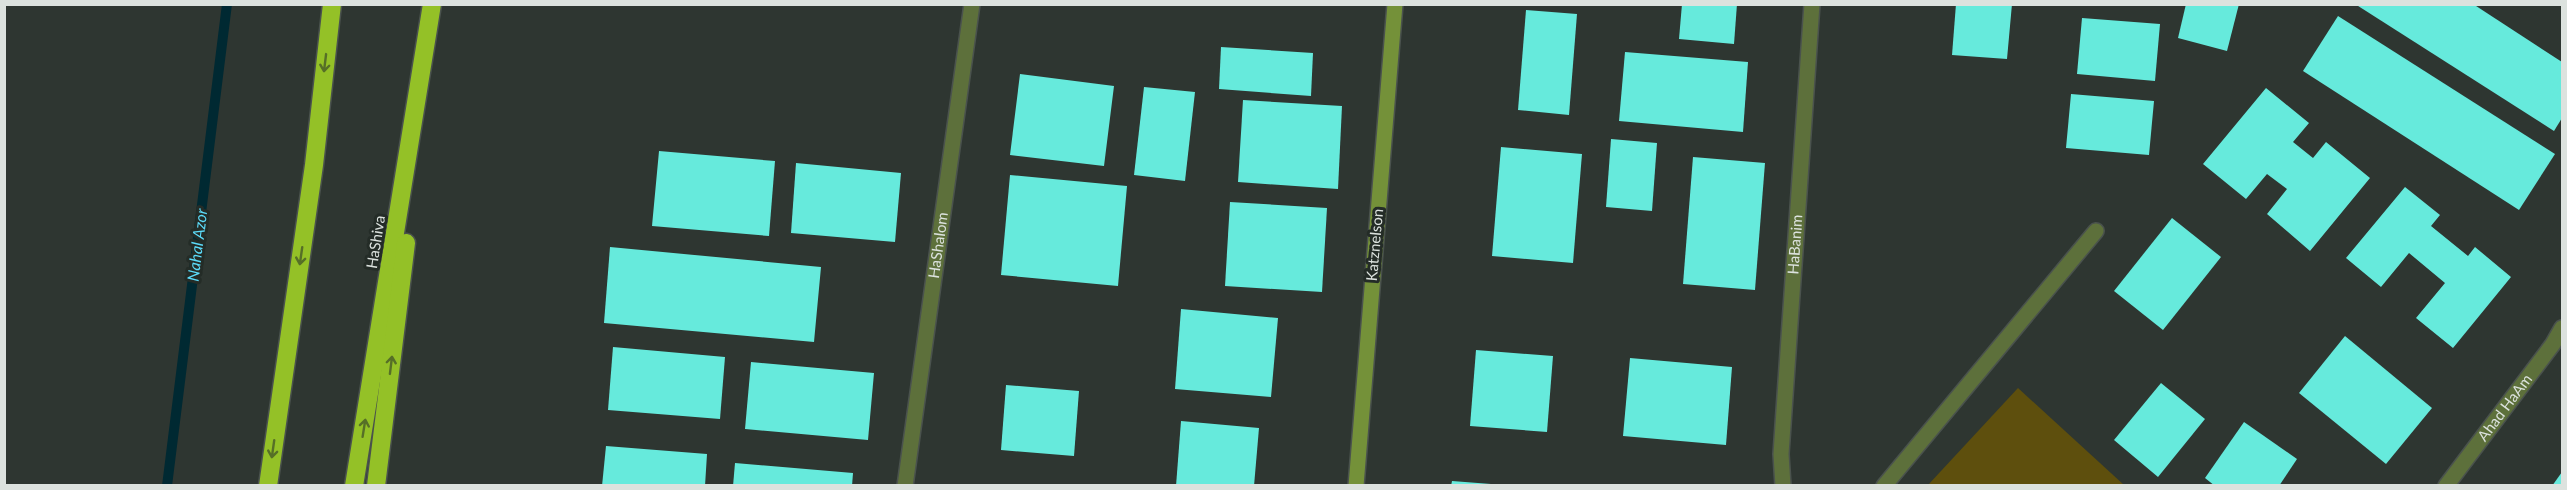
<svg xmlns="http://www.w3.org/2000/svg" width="2567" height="490" viewBox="0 0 2567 490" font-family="Lato,sans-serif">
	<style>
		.green { fill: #5e4f0d }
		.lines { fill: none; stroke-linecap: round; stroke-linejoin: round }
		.stream { stroke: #002932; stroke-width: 10 }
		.building { fill: #66eadc }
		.lane-casing { stroke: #4a524d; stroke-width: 18 }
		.street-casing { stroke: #4a524d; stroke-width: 18 }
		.secondary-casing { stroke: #4a524d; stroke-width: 18 }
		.highway-casing { stroke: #4a524d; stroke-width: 21 }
		.lane { stroke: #5d703b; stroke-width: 15 }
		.street { stroke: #5d703b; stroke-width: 15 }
		.secondary { stroke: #749139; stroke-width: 15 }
		.highway { stroke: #94c127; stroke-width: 18 }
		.oneway { stroke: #566f27 }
		.labels { text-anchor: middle; stroke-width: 6; stroke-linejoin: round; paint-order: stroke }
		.street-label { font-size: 15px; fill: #dce2de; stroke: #242c27 }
		.water-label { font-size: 16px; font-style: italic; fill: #5cdbf9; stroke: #242c27 }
	</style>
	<rect width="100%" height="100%" fill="#2e3631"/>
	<path class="green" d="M2018,388L2124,485H1928Z"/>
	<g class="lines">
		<path class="stream" d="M167,486L227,4"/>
	</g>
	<g class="building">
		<path d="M1682,4H1737L1734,44L1679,39Z"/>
		<path d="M1956,4H2012L2007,59L1952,55Z"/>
		<path d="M2186,4H2239L2227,51L2178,38Z"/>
		<path d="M2355,4H2473L2562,62V118L2554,131Z"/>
		<path d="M1526,10L1577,14L1569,115L1518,110Z"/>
		<path d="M2338,16L2555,154L2519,210L2303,71Z"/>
		<path d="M2082,18L2160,24L2155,81L2077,74Z"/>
		<path d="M1221,47L1313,53L1311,96L1219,89Z"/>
		<path d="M1625,52L1748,62L1743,132L1619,121Z"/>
		<path d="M1020,74L1114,86L1104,166L1010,155Z"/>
		<path d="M1144,87L1195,92L1185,181L1134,175Z"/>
		<path d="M2266,88L2309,123L2293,142L2313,158L2326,142L2370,178L2310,251L2267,214L2287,189L2267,174L2246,199L2203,164Z"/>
		<path d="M2071,94L2154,101L2149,155L2066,148Z"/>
		<path d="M1243,100L1342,106L1338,189L1238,182Z"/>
		<path d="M1611,139L1657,143L1652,211L1606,207Z"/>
		<path d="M1501,147L1582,154L1573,263L1492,256Z"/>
		<path d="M659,151L775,161L769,236L652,226Z"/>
		<path d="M1693,157L1765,163L1755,290L1683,284Z"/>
		<path d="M796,163L901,173L895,242L791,233Z"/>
		<path d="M1010,175L1127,186L1118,286L1001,275Z"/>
		<path d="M2405,187L2440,215L2431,226L2468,256L2475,247L2511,277L2453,348L2416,318L2445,283L2409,253L2381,287L2346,258Z"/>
		<path d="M1230,202L1327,208L1322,292L1225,286Z"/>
		<path d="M2172,218L2221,257L2163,330L2114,291Z"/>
		<path d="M610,247L821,267L814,342L604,323Z"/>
		<path d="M1181,309L1278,318L1271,397L1175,389Z"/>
		<path d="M2345,336L2432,408L2386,464L2299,393Z"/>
		<path d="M613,347L725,357L720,419L608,410Z"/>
		<path d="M1476,350L1553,356L1547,432L1470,426Z"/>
		<path d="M1630,358L1732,367L1726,445L1623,436Z"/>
		<path d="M751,362L874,373L868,440L745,429Z"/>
		<path d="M2161,383L2205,419L2158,477L2114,440Z"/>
		<path d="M1006,385L1079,391L1074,456L1001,450Z"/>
		<path d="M1181,421L1259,428L1254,486H1176Z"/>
		<path d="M2244,422L2297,459L2279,486H2215L2205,478Z"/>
		<path d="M606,446L707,454L705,486H602Z"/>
		<path d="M735,463L853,473L852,486H733Z"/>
		<path d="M2562,472V486H2552Z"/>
		<path d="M1452,481L1491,484V486H1451Z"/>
	</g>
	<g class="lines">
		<defs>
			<path id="lane" d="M1884,486L2096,231"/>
			<g id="street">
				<path id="s1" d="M905,486L972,4"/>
				<path id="s2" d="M1783,486L1781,454L1812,4"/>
				<path id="s3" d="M2446,486L2553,344L2562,328"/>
			</g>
			<path id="secondary" d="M1356,486L1395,4"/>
			<g id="highway">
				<path d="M268,486L314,165L332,4"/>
				<path d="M354,486L432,4"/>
				<path d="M376,486L406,243"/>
			</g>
		</defs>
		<use href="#lane" class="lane-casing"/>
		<use href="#street" class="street-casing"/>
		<use href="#secondary" class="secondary-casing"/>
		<use href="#highway" class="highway-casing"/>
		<use href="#lane" class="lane"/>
		<use href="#street" class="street"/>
		<use href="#secondary" class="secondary"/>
		<use href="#highway" class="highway"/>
	</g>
	<defs><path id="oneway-shaft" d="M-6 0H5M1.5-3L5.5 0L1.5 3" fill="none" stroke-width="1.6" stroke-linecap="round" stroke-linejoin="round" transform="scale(1.5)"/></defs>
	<g class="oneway">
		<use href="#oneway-shaft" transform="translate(325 63) rotate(97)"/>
		<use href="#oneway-shaft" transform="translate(301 256) rotate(98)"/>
		<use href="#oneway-shaft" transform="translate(391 365) rotate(-83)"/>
		<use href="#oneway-shaft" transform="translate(364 428) rotate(-81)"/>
		<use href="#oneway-shaft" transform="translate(273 449) rotate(98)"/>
	</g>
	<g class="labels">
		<g class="street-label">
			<text transform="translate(376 242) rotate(-81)" y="5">HaShiva</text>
			<text dy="5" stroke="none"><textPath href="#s1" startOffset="243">HaShalom</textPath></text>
			<text transform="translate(1375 245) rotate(-85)" y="5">Katznelson</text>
			<text dy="5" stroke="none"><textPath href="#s2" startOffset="242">HaBanim</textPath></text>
			<text dy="5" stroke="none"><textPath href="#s3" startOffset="98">Ahad HaAm</textPath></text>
		</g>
		<g class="water-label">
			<text transform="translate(197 245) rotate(-83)" y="6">Nahal Azor</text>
		</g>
	</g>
	<rect width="2567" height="490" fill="none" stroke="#dce2de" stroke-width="12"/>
</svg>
